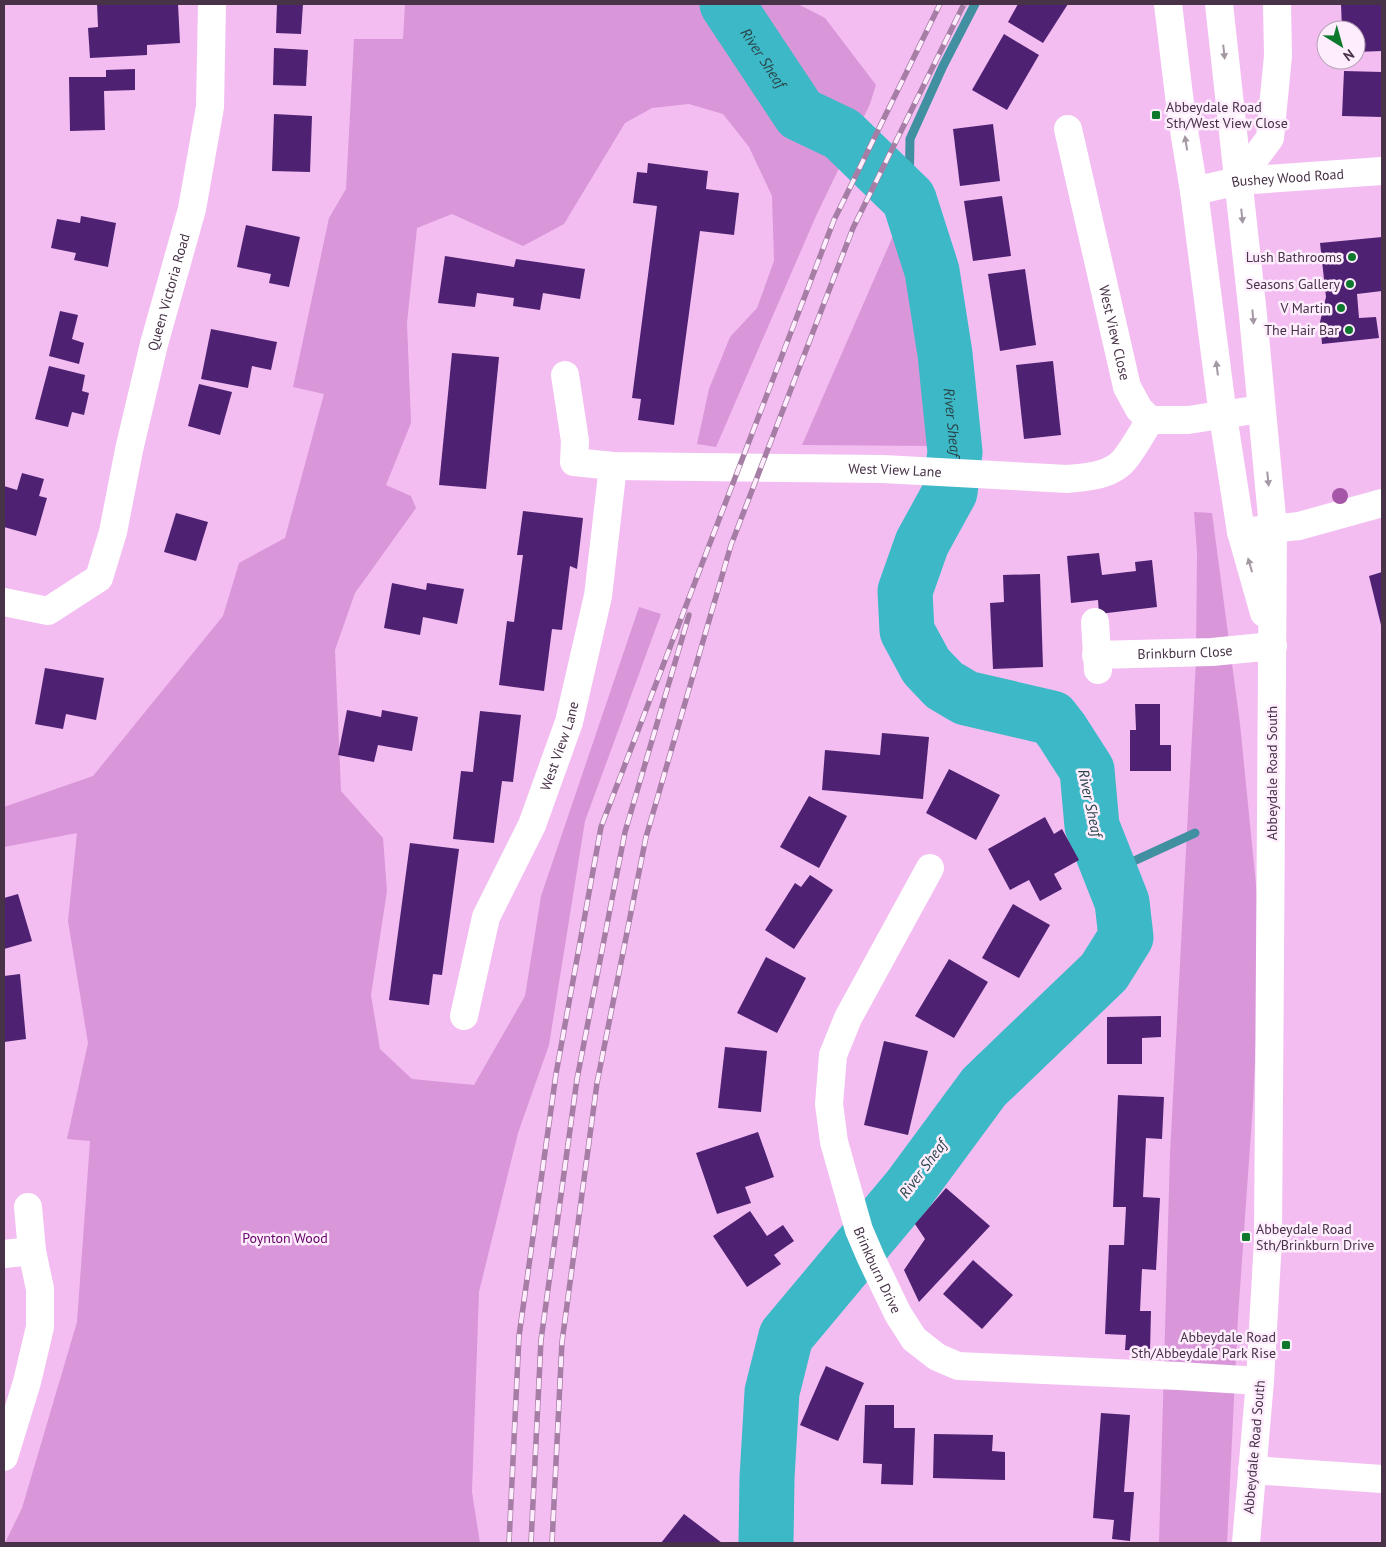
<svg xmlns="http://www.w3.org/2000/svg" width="1386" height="1547" viewBox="0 0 1386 1547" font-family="'PT Sans',sans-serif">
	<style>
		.green { fill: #d996d9 }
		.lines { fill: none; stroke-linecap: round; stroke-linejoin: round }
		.stream { stroke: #4090a1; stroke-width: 9 }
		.river { stroke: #3db8c7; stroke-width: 55 }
		.building { fill: #4f2172 }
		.street { stroke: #fff; stroke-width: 28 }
		.primary { stroke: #fff; stroke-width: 28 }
		.rail-casing { stroke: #a67ea5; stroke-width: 5.5 }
		.rail { stroke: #feedfd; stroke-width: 4; stroke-dasharray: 11; stroke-linecap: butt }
		.tree { fill: #a556a6 }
		.oneway { fill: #a498a4 }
		.poi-dot { fill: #0e782c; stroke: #feedfd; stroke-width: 2 }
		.labels { text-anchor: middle; stroke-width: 5; stroke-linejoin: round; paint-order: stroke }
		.poi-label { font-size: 14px; fill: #483248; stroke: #feedfd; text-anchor: end }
		.street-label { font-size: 14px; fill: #483248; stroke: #feedfd }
		.park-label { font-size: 14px; fill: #650268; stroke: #feedfd }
		.water-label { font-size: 15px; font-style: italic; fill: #2a4548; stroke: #feedfd }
	</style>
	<rect width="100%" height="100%" fill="#f3bdf2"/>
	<g class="green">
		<path d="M405,4H798L825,18L876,85L870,104L816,216L716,447L697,444L709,389L730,337L757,308L774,261L772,196L749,147L723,114L689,104L652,108L625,123L564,224L523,246L452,214L417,228L407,323L411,423L386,485L411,496L416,508L355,593L335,650L341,791L383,838L387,891L371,995L380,1049L412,1079L474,1085L525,996L541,896L639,607L661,614L585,821L549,1045L518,1133L479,1292L472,1492L480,1543H5L22,1508L77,1322L90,1141L67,1139L88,1043L68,921L77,833L4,847V807L93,776L223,616L239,563L285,538L324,394L293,387L329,218L346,189L354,39H403Z"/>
		<path d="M909,199L932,271L945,354L955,452L934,446L802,445Z"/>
		<path d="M1194,512L1212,513L1240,724L1261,935L1253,1104L1238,1317L1227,1543H1159L1170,1154L1196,660L1197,552Z"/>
	</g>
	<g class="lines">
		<g class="stream">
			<path d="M909,199L910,139L943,66L975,4"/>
			<path d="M1110,872L1195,833"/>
		</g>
		<path class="river" id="s1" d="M727,4L800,114L842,134L909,199L932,271L945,354L955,452L950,492L922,543L905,591L907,631L926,666L944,685L966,698L1052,718L1062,731L1087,770L1092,826L1122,902L1126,937L1104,972L984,1087L908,1190L786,1336L772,1392L767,1478L766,1543"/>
	</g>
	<g class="building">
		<path d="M97,4H178L180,43L147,45V55L90,58L88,28L98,27Z"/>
		<path d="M277,4H303L301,34L276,33Z"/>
		<path d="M1018,4H1068L1043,43L1008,22Z"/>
		<path d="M1341,4H1382V51L1356,52V30H1342Z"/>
		<path d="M1004,34L1039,55L1007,110L972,90Z"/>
		<path d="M274,48L308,50L306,86L273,85Z"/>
		<path d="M135,69V90L104,91L105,130L70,131L69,77H106V70Z"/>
		<path d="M1344,71L1382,72V117L1342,116Z"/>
		<path d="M274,114L312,116L310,172L272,171Z"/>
		<path d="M993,124L1000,181L960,186L953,129Z"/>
		<path d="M648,163L708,171L706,189L739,193L734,235L700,231L674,425L638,420L641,399L632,398L657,206L633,203L637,172L647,173Z"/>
		<path d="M1002,196L1011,256L973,261L964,201Z"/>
		<path d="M81,216L116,223L108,267L74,260L76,253L51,248L57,219L80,223Z"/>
		<path d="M246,225L300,237L289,287L269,283L271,274L237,267Z"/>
		<path d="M1382,237V291L1357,294L1359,318L1376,317L1379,338L1322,344L1320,322L1326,297L1320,243Z"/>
		<path d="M445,256L514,267L516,259L585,269L580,299L543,293L540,310L513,306L514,298L477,293L475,307L438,303Z"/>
		<path d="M1025,269L1036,345L1000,351L988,274Z"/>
		<path d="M60,311L78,315L72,339L84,343L79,364L49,356Z"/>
		<path d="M211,329L277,342L271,370L252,366L248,388L201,379Z"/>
		<path d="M452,353L499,357L486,489L439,485Z"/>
		<path d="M1053,361L1061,435L1024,439L1016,365Z"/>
		<path d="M49,366L85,375L82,391L89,393L84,415L72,412L68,427L35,419Z"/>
		<path d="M199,384L232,392L220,435L188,426Z"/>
		<path d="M22,473L44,479L39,496L47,498L36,536L4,527V486L17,490Z"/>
		<path d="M523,511L583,518L577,569L570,566L562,630L552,629L544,691L499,685L507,621L514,622L523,555H517Z"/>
		<path d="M176,513L208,522L196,561L164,552Z"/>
		<path d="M1099,553L1102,575L1136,571L1135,562L1152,560L1157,607L1099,614L1098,600L1071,603L1067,556Z"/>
		<path d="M1382,572V629L1369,576Z"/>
		<path d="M1040,574L1043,667L993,669L990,603L1004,602L1003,575Z"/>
		<path d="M392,583L426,590L427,583L464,589L457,624L423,617L420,635L384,628Z"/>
		<path d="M45,668L104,678L96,720L66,714L63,729L35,724Z"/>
		<path d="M1135,704H1160V745H1171V771H1130V730H1136Z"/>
		<path d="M347,710L381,717L382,710L418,717L412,751L378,745L374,762L338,755Z"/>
		<path d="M480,711L521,715L513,782L502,781L494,843L453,839L461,771L473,772Z"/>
		<path d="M882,733L929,737L923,799L822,790L825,750L880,755Z"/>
		<path d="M949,769L1000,795L976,840L926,813Z"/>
		<path d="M809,796L847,816L819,868L780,847Z"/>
		<path d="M1045,817L1054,834L1062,829L1079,860L1054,874L1062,889L1040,901L1029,880L1010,890L988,849Z"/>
		<path d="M410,843L459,849L442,975L433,974L429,1005L389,1000Z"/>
		<path d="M810,875L833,890L794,949L765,930L795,883L801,887Z"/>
		<path d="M18,894L32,941L4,949V898Z"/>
		<path d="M1013,904L1050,925L1019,978L982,958Z"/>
		<path d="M766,957L806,978L777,1033L737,1013Z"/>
		<path d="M949,959L988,982L954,1038L915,1016Z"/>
		<path d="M20,974L26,1039L4,1042V976Z"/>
		<path d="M1161,1016V1037L1142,1038V1064H1107V1017Z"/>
		<path d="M884,1041L928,1051L908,1135L864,1125Z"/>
		<path d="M725,1047L767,1051L761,1112L718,1108Z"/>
		<path d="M1118,1095L1164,1097L1162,1139L1146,1138L1143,1197L1160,1198L1156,1270L1142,1269L1140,1311H1151L1150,1351L1125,1350L1126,1335L1105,1334L1109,1245H1124L1126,1207H1113Z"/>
		<path d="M758,1132L774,1177L745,1187L751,1203L717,1214L696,1153Z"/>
		<path d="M946,1188L990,1226L919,1302L904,1270L925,1239L915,1224Z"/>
		<path d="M750,1211L767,1236L783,1225L794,1241L774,1255L781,1264L747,1287L713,1236Z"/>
		<path d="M973,1260L1013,1295L982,1329L943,1294Z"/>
		<path d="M826,1366L864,1383L838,1441L800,1425Z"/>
		<path d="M865,1405H894V1428H915L913,1485L881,1484L882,1464L863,1463Z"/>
		<path d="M1101,1413L1130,1415L1124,1492H1134L1130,1541L1112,1539L1114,1520L1093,1518Z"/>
		<path d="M934,1434L993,1435L992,1451L1005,1452V1480L933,1478Z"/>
		<path d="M684,1514L722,1543H661Z"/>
	</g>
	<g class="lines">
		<g class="street">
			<path id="s2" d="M1068,129L1127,387L1139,409L1150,420H1188L1261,409"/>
			<path d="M1238,181L1270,138L1278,56L1277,4"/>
			<path id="s3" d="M1194,191L1238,181L1382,171"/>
			<path id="s4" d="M565,375L575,441L574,462L613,466L883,469L1068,479C1086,477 1112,476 1125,459C1134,448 1142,433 1150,420"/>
			<path d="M1241,532L1299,526L1382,503"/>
			<path id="s5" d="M4,602L48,611L99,578L113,532L129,450L154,344L192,209L210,107L212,4"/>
			<path d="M1095,622L1098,670"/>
			<path id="s6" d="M1096,655L1212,652L1273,646"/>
			<path id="s7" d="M930,868L848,1018L833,1055L829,1104L834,1142L859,1230L871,1258L898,1314L914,1339L937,1357L958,1366L1179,1376L1260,1381"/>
			<path id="s8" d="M464,1016L486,917L532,825L569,722L598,596L613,466"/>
			<path d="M4,1254L32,1251"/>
			<path d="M4,1457L27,1382L40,1327V1289L32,1251L28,1207"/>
			<path d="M1252,1470L1382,1479"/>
		</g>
		<g class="primary">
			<path d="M1168,4L1181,112L1194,191L1223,416L1241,532L1264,613"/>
			<path d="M1219,4L1253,315L1273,528L1268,1240L1260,1381L1246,1543"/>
		</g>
		<defs>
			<g id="rail">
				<path d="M509,1543L519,1336L556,1074L601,827L834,220L940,4"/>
				<path d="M531,1543L541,1340L577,1079L625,832L689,615"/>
				<path d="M552,1543L562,1342L597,1083L646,837L731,545L853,228L964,4"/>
			</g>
		</defs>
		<use href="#rail" class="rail-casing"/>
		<use href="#rail" class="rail"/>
	</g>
	<circle class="tree" cx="1340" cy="496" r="8"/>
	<defs><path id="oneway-solid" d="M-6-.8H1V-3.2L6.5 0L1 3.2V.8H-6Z" transform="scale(1.25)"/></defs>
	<g class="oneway">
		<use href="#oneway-solid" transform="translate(1224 52) rotate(84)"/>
		<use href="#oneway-solid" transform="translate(1186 143) rotate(-99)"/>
		<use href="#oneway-solid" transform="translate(1242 216) rotate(84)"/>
		<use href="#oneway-solid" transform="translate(1253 317) rotate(85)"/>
		<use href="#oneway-solid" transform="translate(1217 368) rotate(-97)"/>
		<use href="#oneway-solid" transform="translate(1268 479) rotate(84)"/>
		<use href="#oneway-solid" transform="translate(1250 565) rotate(-106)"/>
	</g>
	<g class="poi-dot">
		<rect x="1151" y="110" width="10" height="10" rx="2.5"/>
		<circle cx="1352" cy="257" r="5"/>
		<circle cx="1350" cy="284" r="5"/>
		<circle cx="1341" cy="308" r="5"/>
		<circle cx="1349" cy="330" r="5"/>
		<rect x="1241" y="1232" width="10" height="10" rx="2.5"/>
		<rect x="1281" y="1340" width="10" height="10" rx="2.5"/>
	</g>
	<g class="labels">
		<g class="poi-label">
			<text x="1166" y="112" text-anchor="start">Abbeydale Road<tspan x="1166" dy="16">Sth/West View Close</tspan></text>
			<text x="1342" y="262">Lush Bathrooms</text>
			<text x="1340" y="289">Seasons Gallery</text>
			<text x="1331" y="313">V Martin</text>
			<text x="1339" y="335">The Hair Bar</text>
			<text x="1256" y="1234" text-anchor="start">Abbeydale Road<tspan x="1256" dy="16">Sth/Brinkburn Drive</tspan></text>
			<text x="1276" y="1342">Abbeydale Road<tspan x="1276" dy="16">Sth/Abbeydale Park Rise</tspan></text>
		</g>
		<g class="street-label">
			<text dy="5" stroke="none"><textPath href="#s3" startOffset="95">Bushey Wood Road</textPath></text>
			<text dy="5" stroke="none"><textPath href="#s5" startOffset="400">Queen Victoria Road</textPath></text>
			<text dy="5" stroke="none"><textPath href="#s2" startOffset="209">West View Close</textPath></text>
			<text dy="5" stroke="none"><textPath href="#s4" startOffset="409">West View Lane</textPath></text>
			<text dy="5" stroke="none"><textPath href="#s6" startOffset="89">Brinkburn Close</textPath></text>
			<text dy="5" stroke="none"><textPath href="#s8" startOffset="288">West View Lane</textPath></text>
			<text transform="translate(1272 773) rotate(-90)" y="5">Abbeydale Road South</text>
			<text dy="5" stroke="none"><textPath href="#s7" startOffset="434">Brinkburn Drive</textPath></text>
			<text transform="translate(1254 1447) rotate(-85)" y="5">Abbeydale Road South</text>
		</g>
		<g class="park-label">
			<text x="285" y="1243">Poynton Wood</text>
		</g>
		<g class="water-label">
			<text dy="5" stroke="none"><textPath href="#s1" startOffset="65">River Sheaf</textPath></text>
			<text dy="5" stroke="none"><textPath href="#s1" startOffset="500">River Sheaf</textPath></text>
			<text transform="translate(1090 803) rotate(78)" y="5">River Sheaf</text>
			<text transform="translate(923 1169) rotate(-53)" y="5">River Sheaf</text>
		</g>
	</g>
	<rect width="1386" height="1547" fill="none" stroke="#483248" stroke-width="10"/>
	<g transform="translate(1341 45) rotate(143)"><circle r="24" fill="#feedfd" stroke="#b5a2b5"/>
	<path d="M0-4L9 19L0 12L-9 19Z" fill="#0e782c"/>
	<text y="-8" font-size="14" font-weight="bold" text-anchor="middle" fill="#483248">N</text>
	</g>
</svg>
